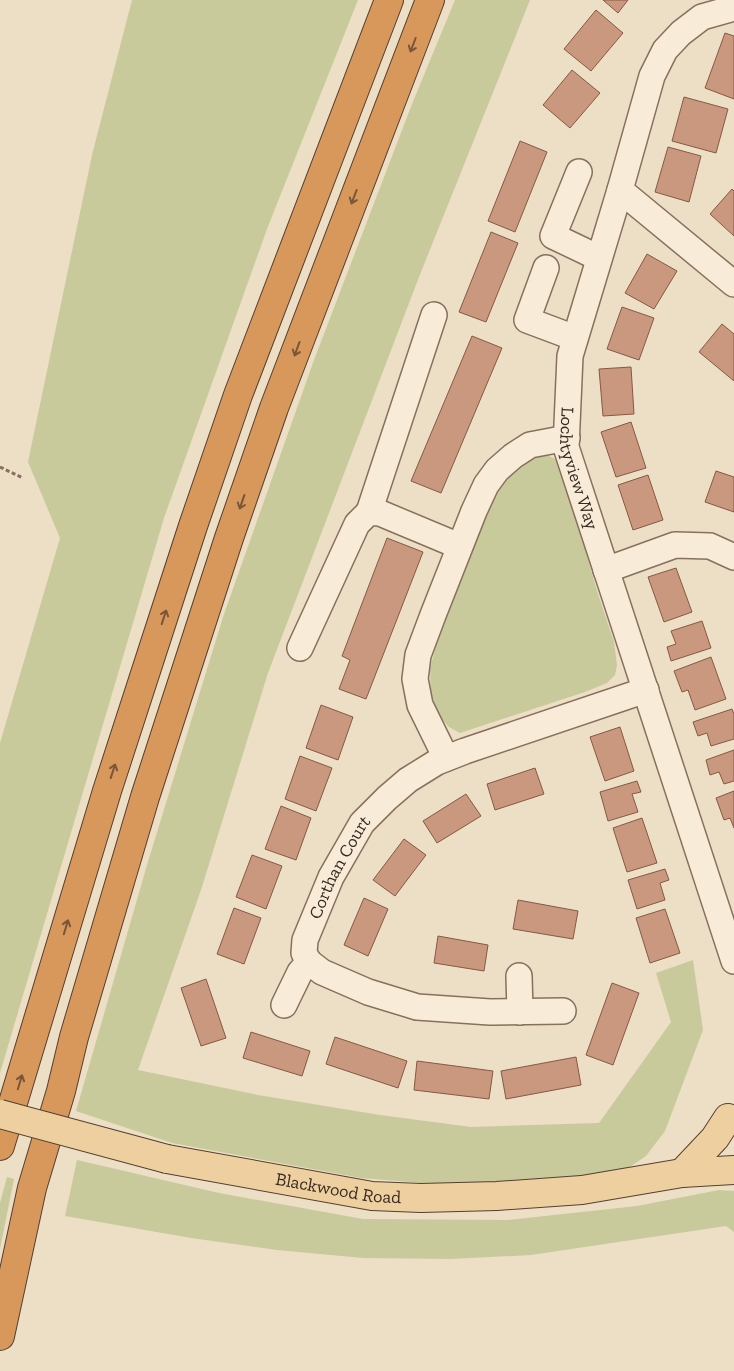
<svg xmlns="http://www.w3.org/2000/svg" width="734" height="1371" viewBox="0 0 734 1371" font-family="'Zilla Slab',serif">
	<style>
		.green { fill: #c8ca9b }
		.building { fill: #c9987e; stroke: #865943 }
		.lines { fill: none; stroke-linecap: round; stroke-linejoin: round }
		.minor-casing { stroke: #87705d; stroke-width: 28 }
		.major-casing { stroke: #553f31; stroke-width: 30 }
		.highway-casing { stroke: #553f31; stroke-width: 30 }
		.path { stroke: #87705d; stroke-width: 3; stroke-dasharray: 4 2.5; stroke-linecap: butt }
		.minor { stroke: #f8ecd9; stroke-width: 25 }
		.major { stroke: #eed0a0; stroke-width: 28 }
		.highway { stroke: #d8985b; stroke-width: 28 }
		.major-bridge-casing { stroke: #553f31; stroke-width: 30; stroke-linecap: butt }
		.major-bridge { stroke: #eed0a0; stroke-width: 28 }
		.oneway { stroke: #785638 }
		.labels { text-anchor: middle; stroke-width: 4; stroke-linejoin: round; paint-order: stroke }
		.street-label { font-size: 18px; fill: #382a20; stroke: #f4e9d6 }
	</style>
	<rect width="100%" height="100%" fill="#eddec6"/>
	<g class="green">
		<path d="M132,0H358L267,229L164,518L0,1073V743L60,538L28,462L92,155Z"/>
		<path d="M455,0H530L419,277L268,673L201,890L138,1070L258,1095L380,1115L471,1127L599,1123L671,1022L656,973L693,960L703,1030L665,1131L646,1156L618,1175L470,1187L361,1178L172,1143L76,1111L147,865L223,617L314,360L412,104Z"/>
		<path d="M547,455L557,460L562,468L598,594L614,642L617,665L615,675L607,683L585,692L460,733L449,727L438,715L431,693L430,669L440,630L494,493L522,464L535,456Z"/>
		<path d="M77,1160L219,1193L363,1219L508,1220L637,1206L719,1190L734,1191V1232L726,1226L531,1255L450,1259L363,1258L277,1250L191,1238L65,1216Z"/>
		<path d="M7,1177L14,1179L0,1249V1203Z"/>
	</g>
	<g class="building">
		<path d="M603,0H628L618,13Z"/>
		<path d="M596,10L623,33L591,71L564,49Z"/>
		<path d="M725,33L734,36V99L705,88Z"/>
		<path d="M572,70L600,93L570,128L543,105Z"/>
		<path d="M684,97L728,109L716,153L672,141Z"/>
		<path d="M520,141L547,152L515,232L488,221Z"/>
		<path d="M668,147L701,156L689,202L655,192Z"/>
		<path d="M732,189L734,191V236L710,214Z"/>
		<path d="M491,232L518,243L486,322L459,312Z"/>
		<path d="M647,254L677,271L654,309L625,293Z"/>
		<path d="M622,307L654,318L639,360L607,349Z"/>
		<path d="M722,324L734,334V381L699,352Z"/>
		<path d="M472,336L502,348L441,493L411,481Z"/>
		<path d="M631,367L634,414L603,416L599,369Z"/>
		<path d="M631,422L646,468L616,477L601,432Z"/>
		<path d="M716,471L734,477V512L705,502Z"/>
		<path d="M648,475L663,520L633,530L618,485Z"/>
		<path d="M387,538L423,552L366,699L339,689L350,660L342,656Z"/>
		<path d="M676,568L692,612L664,622L648,577Z"/>
		<path d="M702,621L711,648L671,661L667,647L676,644L671,631Z"/>
		<path d="M711,657L726,699L695,710L688,690L682,692L674,671Z"/>
		<path d="M321,705L353,717L338,760L306,748Z"/>
		<path d="M732,709L734,714V739L711,746L707,733L698,736L693,722Z"/>
		<path d="M620,727L634,771L605,781L590,737Z"/>
		<path d="M734,750V781L724,784L719,772L710,775L706,760Z"/>
		<path d="M300,756L332,768L316,811L285,799Z"/>
		<path d="M535,768L544,794L495,810L487,784Z"/>
		<path d="M637,781L641,792L632,794L638,812L608,821L600,792Z"/>
		<path d="M734,791V828L730,818L724,820L716,798Z"/>
		<path d="M466,794L481,816L437,843L423,821Z"/>
		<path d="M281,806L311,818L296,860L265,849Z"/>
		<path d="M642,818L657,863L627,872L613,828Z"/>
		<path d="M404,839L426,855L395,896L373,880Z"/>
		<path d="M252,855L282,866L266,909L236,897Z"/>
		<path d="M665,869L669,880L660,883L665,900L637,909L628,880Z"/>
		<path d="M364,898L388,909L368,956L344,945Z"/>
		<path d="M518,900L578,911L573,939L513,929Z"/>
		<path d="M234,908L261,918L244,964L217,954Z"/>
		<path d="M665,909L680,953L650,963L636,918Z"/>
		<path d="M438,936L488,945L484,971L434,963Z"/>
		<path d="M206,979L226,1038L201,1046L181,988Z"/>
		<path d="M612,983L639,993L613,1065L586,1055Z"/>
		<path d="M251,1032L310,1051L302,1076L243,1058Z"/>
		<path d="M335,1037L407,1061L398,1088L326,1064Z"/>
		<path d="M576,1057L581,1085L506,1099L501,1071Z"/>
		<path d="M417,1061L493,1071L489,1099L414,1090Z"/>
	</g>
	<g class="lines">
		<defs>
			<g id="minor">
				<path id="s1" d="M734,8L702,17L681,33L665,50L652,76L620,190L570,356L566,447L734,961"/>
				<path d="M579,172L553,236L599,258"/>
				<path d="M620,190L734,284"/>
				<path d="M546,268L527,320L575,338"/>
				<path d="M369,512L434,315"/>
				<path d="M606,570L675,545L710,546L734,557"/>
				<path d="M300,648L357,524L369,512L380,513L459,546"/>
				<path d="M446,758L420,705L415,679L418,655L433,615L474,511L486,485L497,470L513,456L530,445L567,438"/>
				<path d="M519,976L520,1012"/>
				<path d="M284,1005L300,972L309,962"/>
				<path id="s2" d="M563,1011L490,1012L417,1007L368,992L322,972L309,962L304,953L305,940L331,877L362,823L387,798L408,780L437,762L465,751L646,690"/>
			</g>
			<g id="major">
				<path id="s3" d="M167,1159L372,1196L421,1198L497,1196L582,1190L682,1173L734,1170"/>
				<path d="M682,1173L715,1138L728,1118"/>
			</g>
			<g id="highway">
				<path d="M0,1146L107,791L193,526L238,395L389,0"/>
				<path d="M0,1336L32,1188L61,1091L74,1037L145,797L229,538L274,408L430,0"/>
			</g>
		</defs>
		<use href="#minor" class="minor-casing"/>
		<use href="#major" class="major-casing"/>
		<use href="#highway" class="highway-casing"/>
		<path class="path" d="M0,467L23,478"/>
		<use href="#minor" class="minor"/>
		<use href="#major" class="major"/>
		<use href="#highway" class="highway"/>
		<defs>
			<path id="major-bridge" d="M0,1114L167,1159"/>
		</defs>
		<use href="#major-bridge" class="major-bridge-casing"/>
		<use href="#major-bridge" class="major-bridge"/>
	</g>
	<defs><path id="oneway-shaft" d="M-6 0H5M1.5-3L5.5 0L1.5 3" fill="none" stroke-width="1.6" stroke-linecap="round" stroke-linejoin="round" transform="scale(1.25)"/></defs>
	<g class="oneway">
		<use href="#oneway-shaft" transform="translate(413 45) rotate(111)"/>
		<use href="#oneway-shaft" transform="translate(354 197) rotate(111)"/>
		<use href="#oneway-shaft" transform="translate(297 349) rotate(110)"/>
		<use href="#oneway-shaft" transform="translate(242 502) rotate(109)"/>
		<use href="#oneway-shaft" transform="translate(164 617) rotate(-72)"/>
		<use href="#oneway-shaft" transform="translate(113 771) rotate(-72)"/>
		<use href="#oneway-shaft" transform="translate(66 927) rotate(-73)"/>
		<use href="#oneway-shaft" transform="translate(20 1082) rotate(-73)"/>
	</g>
	<g class="labels">
		<g class="street-label">
			<text dy="6" stroke="none"><textPath href="#s1" startOffset="518">Lochtyview Way</textPath></text>
			<text dy="6" stroke="none"><textPath href="#s2" startOffset="368">Corthan Court</textPath></text>
			<text dy="6" stroke="none"><textPath href="#s3" startOffset="174">Blackwood Road</textPath></text>
		</g>
	</g>
</svg>
